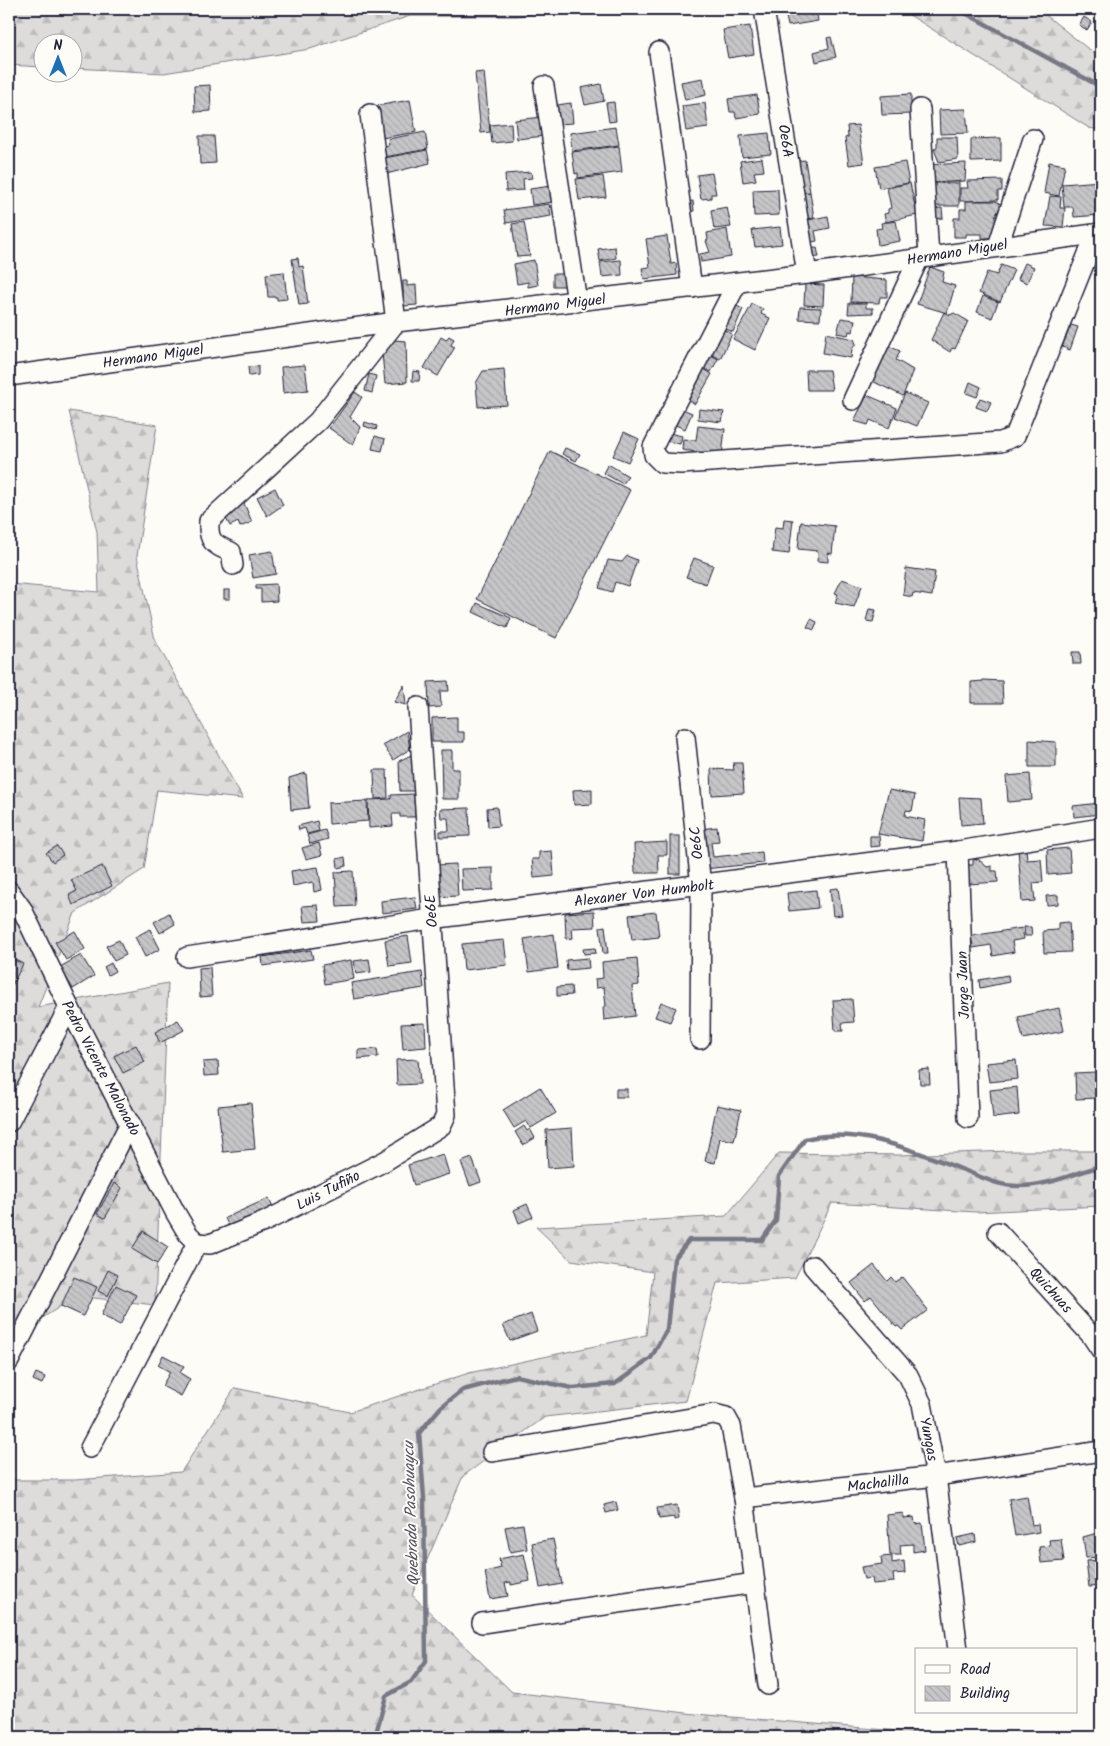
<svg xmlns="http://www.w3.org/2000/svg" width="1110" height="1746" viewBox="0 0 1110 1746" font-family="Kalam,sans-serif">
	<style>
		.forest { fill: url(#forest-firs); stroke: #807f8b }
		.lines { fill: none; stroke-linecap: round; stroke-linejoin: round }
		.stream { stroke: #787885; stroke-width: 4.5 }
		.building { fill: url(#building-back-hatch); stroke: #22223b }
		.minor-casing { stroke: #22223b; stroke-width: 22 }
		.minor { stroke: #fdfcf7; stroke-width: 19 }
		.labels { text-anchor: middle; stroke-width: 4; stroke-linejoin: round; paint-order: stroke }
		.street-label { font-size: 15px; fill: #22223b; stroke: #fdfcf7 }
		.water-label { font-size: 16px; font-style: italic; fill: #545466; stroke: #fdfcf7 }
	</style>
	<defs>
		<pattern id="forest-firs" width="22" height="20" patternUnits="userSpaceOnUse" patternTransform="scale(1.25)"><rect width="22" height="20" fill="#dddcdb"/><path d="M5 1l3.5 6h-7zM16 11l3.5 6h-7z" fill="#bdbcbd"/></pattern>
		<pattern id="building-back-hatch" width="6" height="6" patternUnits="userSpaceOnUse" patternTransform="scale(1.25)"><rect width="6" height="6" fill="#c6c6c8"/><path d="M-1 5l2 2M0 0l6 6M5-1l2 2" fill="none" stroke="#aaaaad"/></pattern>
	</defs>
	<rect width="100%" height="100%" fill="#fdfcf7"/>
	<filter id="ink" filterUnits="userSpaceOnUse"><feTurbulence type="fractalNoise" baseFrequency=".02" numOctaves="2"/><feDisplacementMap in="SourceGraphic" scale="10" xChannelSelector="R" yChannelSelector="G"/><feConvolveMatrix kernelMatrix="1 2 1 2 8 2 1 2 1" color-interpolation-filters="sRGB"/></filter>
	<g filter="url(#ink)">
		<g class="forest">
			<path d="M9,9H561L518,16H410L310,49L164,73L73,68L72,42H42V67L9,65Z"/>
			<path d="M900,9H1038L1101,59V130L1089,128Z"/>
			<path d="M69,411L157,425L137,556L155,640L243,799L157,790L144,869L75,913L38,1007L168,983L155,1305L77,1296L9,1339V584L99,592L97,532Z"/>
			<path d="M1010,1151H1101V1206L976,1212L832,1203L795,1278L717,1283L686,1401L545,1417L463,1476L412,1595L512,1692L695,1714L971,1737H9V1480H75L181,1472L235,1388L350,1412L469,1373L646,1335L653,1272L571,1260L536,1227L726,1216L779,1153L899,1155Z"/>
		</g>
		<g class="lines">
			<g class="stream">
				<path d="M958,9L1101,87"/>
				<path d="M375,1737L386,1696L411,1682L426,1661L424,1498L419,1433L441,1407L463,1390L516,1376L572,1388L615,1384L651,1358L667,1329L674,1259L689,1240H762L776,1220L779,1176L805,1139C860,1126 915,1151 966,1171C984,1178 1000,1187 1020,1186C1048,1186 1075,1173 1101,1166"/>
			</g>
		</g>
		<g class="building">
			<path d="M606,9H627L607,12Z"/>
			<path d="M776,9H816L818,21L788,26L785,12L776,14Z"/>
			<path d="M1084,17L1092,22L1087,30L1079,25Z"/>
			<path d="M750,26L754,54L728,58L723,30Z"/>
			<path d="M831,37L836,57L816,62L814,52L829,48L827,38Z"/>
			<path d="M484,72L490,132L481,133L475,73Z"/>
			<path d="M703,78L706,95L685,100L681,82Z"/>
			<path d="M601,84L604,101L585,105L581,88Z"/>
			<path d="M210,85L211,111L195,112L194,86Z"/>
			<path d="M911,94V114L882,115L881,96Z"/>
			<path d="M757,95L760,114L736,118L735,112H730L728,99Z"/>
			<path d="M410,100L416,132L382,138L376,106Z"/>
			<path d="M614,102L616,121L609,122L606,103Z"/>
			<path d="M571,103L573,123L559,124L557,105Z"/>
			<path d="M705,103L708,128L686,131L682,106Z"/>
			<path d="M966,109L968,133L940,134L939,110Z"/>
			<path d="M543,117L545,136L517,139L515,120Z"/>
			<path d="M511,123L512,141L492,143L490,125Z"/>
			<path d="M858,125L864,163L849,165L845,138L848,137L847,126Z"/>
			<path d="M616,127L619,145L572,151L570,133Z"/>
			<path d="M425,132L428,149L379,158L378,147L389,145L388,139Z"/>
			<path d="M769,133L771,154L742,157L740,136Z"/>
			<path d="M199,136H214L216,163L200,164Z"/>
			<path d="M937,137H957L958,159L939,162L934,149L937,147Z"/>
			<path d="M1001,138V161L971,162V139Z"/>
			<path d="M619,146L622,172L578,178V173L575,174L572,152Z"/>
			<path d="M427,150L430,163L382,175L379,159Z"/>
			<path d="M762,158L764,171L754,172L756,180L743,182L740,161Z"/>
			<path d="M805,160L810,192L798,194L793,162Z"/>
			<path d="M905,162L909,183L879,188L875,167Z"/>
			<path d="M1049,162L1065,165L1059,196L1044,193Z"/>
			<path d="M966,163L965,181L932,183L927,165Z"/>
			<path d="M531,172L532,178L523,179L524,190L506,191L505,174Z"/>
			<path d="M712,173L716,194H711V198L701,199L697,175Z"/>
			<path d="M603,176L606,197L579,200L576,179Z"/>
			<path d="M1002,180V191H998V200L960,201V188H968L967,181Z"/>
			<path d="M1101,181V215L1074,217L1073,207H1064L1062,184Z"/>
			<path d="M910,183L917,215L886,222L884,214L888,213V209L891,208L887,188Z"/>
			<rect x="934" y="183" width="25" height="23"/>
			<path d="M551,186L553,202L532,205L530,189Z"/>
			<path d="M778,189L779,215L754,216L753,190Z"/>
			<path d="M810,192L814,218L802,220L798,194Z"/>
			<path d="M1050,196L1061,197L1060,208H1065L1063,227L1045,226Z"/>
			<path d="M693,201L694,211L688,212L687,202Z"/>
			<path d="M966,201H996L1002,205L995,216L997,217L995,221H1000V238H982V234H966V237H954V218H960V209H966Z"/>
			<path d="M549,204L551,216L506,223L504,210Z"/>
			<path d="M727,207L731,227L714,229L711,210Z"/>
			<path d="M942,208L943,218L930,219V209Z"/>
			<path d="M828,216L830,228L815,231L817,241L806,243L803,221Z"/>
			<path d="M896,221L900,241L878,245L876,229L882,228L881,223Z"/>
			<path d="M524,222L530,256L517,257L512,224Z"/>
			<path d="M780,227L782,244L755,247L752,230Z"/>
			<path d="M727,229L731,257L701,262L700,254L710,252L706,241L708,240L707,233Z"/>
			<path d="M667,236L671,264L676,263L677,275L644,279L642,268L650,267L646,239Z"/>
			<path d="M615,247L616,258L600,261L598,249Z"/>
			<path d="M817,248L819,257L809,258L807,249Z"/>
			<path d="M298,258L299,267L303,266L308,304L299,305L292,259Z"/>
			<path d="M534,260L538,285L528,287V282L517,284L514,264Z"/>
			<path d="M621,260L622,275L602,277L600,262Z"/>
			<path d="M1025,263L1034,267L1027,283L1018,279Z"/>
			<path d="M1001,265L1014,270L1000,302L979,293L987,272L997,275Z"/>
			<path d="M930,267L944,272L942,282L955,286L947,313L917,304Z"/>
			<path d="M284,272L287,299L277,300V297H268L266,274Z"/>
			<rect x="553" y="274" width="12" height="12"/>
			<path d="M852,277L887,280V297H880L879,303L851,302Z"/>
			<path d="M403,281H407V286L416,285L417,305L403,306Z"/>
			<path d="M805,284L824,285L823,306L804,305Z"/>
			<path d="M983,296L998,302L992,318L977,312Z"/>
			<path d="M849,303H866V308H873V313L848,314Z"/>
			<path d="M732,304L743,309L733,332L721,327Z"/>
			<path d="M752,304L763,309L761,314L770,318L755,350L733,339Z"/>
			<path d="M800,307L821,308L820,320L799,319Z"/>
			<path d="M944,312L950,315L954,313L968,321L955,349L952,348L950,352L931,340Z"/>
			<path d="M841,318L855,320L853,332L849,331L848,335L837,333Z"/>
			<path d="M1071,325L1078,327L1070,350L1062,347Z"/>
			<path d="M719,327L732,334L720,359L708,353Z"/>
			<path d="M826,333L854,339L856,344L852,349L851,358L823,353Z"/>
			<path d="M449,336L454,339L451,345L455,347L438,376L424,368L441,337L446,340Z"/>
			<path d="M394,340L406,341L407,382L385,384L382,353Z"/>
			<path d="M886,345L900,351L896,360L913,370L903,396L870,380Z"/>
			<path d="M707,353L718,359L711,372L699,366Z"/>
			<path d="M305,365L308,390L283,393L281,367Z"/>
			<path d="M258,366V375L249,376L248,367Z"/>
			<path d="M699,366L712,374L695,404L689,400L692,394L685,390Z"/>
			<path d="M504,369L507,405L478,407L476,383L483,371Z"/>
			<path d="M806,370H829L832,390H807Z"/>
			<path d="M413,371L420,372L419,381H412Z"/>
			<path d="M369,374L376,376L372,393L365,391Z"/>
			<path d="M970,382L981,387L977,397L966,393Z"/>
			<path d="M355,392L362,397L350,417L360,427L353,445L329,428Z"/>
			<path d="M905,393L928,403L917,426L895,417Z"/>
			<path d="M867,395L897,408L889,428L870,420L868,425L854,421Z"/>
			<path d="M980,398L991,402L987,411L976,407Z"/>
			<path d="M675,406L692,413L685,429L668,422Z"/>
			<path d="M699,409L724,412L722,422L698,419Z"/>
			<path d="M365,422L377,426L376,430L364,426Z"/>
			<path d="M698,426L725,429L722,455L682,450L683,439L696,440Z"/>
			<path d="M624,432L639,439L628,462L613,456Z"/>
			<path d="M665,432L682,436L680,444L661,440Z"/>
			<path d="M375,436L385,439L382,451L372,449Z"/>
			<path d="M565,448L580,454L576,461L562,454Z"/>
			<path d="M550,451L630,490L556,638L477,599Z"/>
			<path d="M608,464L628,476L623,484L603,473Z"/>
			<path d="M275,488L283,505L267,516L257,497Z"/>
			<path d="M243,501L252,522L240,527L238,522L230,526L224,515Z"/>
			<path d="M784,519L793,520L789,554L772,552L775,527L783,528Z"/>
			<path d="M801,522L835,526L832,554L828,553V562L817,561L818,551L798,549Z"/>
			<path d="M272,551L276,574L253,578L249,555Z"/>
			<path d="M627,556L637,560L628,586L615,582L612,592L599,588L608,560L622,562Z"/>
			<path d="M694,558L713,565L706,584L686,577Z"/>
			<path d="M906,568L935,572L932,596L913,593L912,597L903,595Z"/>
			<path d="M842,579L862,586L854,607L835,603L838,594L835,593Z"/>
			<path d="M276,584L277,601L261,602V589H256V585Z"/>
			<rect x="224" y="590" width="6" height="9"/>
			<path d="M477,603L511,618L507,628L473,612Z"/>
			<path d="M869,609L876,610L873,622L866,621Z"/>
			<path d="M811,619L817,622L814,630L807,627Z"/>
			<path d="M1072,652H1080L1081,664H1073Z"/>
			<path d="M983,680L1002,681L1003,703H971V682L983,681Z"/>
			<path d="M448,681L449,691H440L441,707L429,708L428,682Z"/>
			<path d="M404,685L406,705L394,702Z"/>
			<path d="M457,717V732H464V742H432V718Z"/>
			<path d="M407,731L410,749L393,760L383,745Z"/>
			<path d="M1029,740L1056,742V767H1029Z"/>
			<path d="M441,750H452V769H459V799H442Z"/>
			<path d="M413,754L414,791H400L399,761Z"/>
			<path d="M733,763H742L744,793L712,795L711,769L734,770Z"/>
			<path d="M374,770H387L388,798L375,799Z"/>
			<path d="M306,773L309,808L291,810L289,778Z"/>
			<path d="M1030,774L1032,800L1008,802L1006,776Z"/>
			<path d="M592,789V804L574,805L573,790Z"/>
			<path d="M889,790L915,795L912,811L906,810L905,816L925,820L922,841L878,834Z"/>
			<path d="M414,794L415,817H400V814H392L393,826L369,828L368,800L391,799V795Z"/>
			<path d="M959,797L981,798L983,823L961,825Z"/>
			<path d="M367,801L368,821L329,824L328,803Z"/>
			<path d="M1100,803L1101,814L1074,817L1073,806Z"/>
			<path d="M497,807L499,826L488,827L487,808Z"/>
			<path d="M469,808L470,836L440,837V831H449L448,818H441L440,809Z"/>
			<path d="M317,821L319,831L307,834L305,828L299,830L298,826Z"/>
			<path d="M717,827L719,841L711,842L713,857L762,852L763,863L704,869L700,829Z"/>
			<path d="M325,830L328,839L310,844L307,835Z"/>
			<rect x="670" y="836" width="10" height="38"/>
			<path d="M870,836H879L880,846L870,847Z"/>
			<path d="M667,842V855H658L659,873H635L634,844Z"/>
			<path d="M319,843L322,855L306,859L302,848Z"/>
			<path d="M57,846L63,855L53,862L46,853Z"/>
			<path d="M1026,848L1027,860L1041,859L1043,882L1033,883L1035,901L1022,902L1018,849Z"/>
			<path d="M1069,848L1071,873L1048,875L1047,850Z"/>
			<path d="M552,851L554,876L534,878L532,859H539V852Z"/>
			<path d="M345,857L346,866L338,868L337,859Z"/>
			<path d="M978,859L987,867L992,866V871H997L998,882L969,884L968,865H973V860Z"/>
			<path d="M456,864L458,896L438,897L436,865Z"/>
			<path d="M102,866L112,886L73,905L69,895L77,891L71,880Z"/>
			<path d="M318,867L322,890L314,892L313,882L293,886L291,871Z"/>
			<path d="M493,868V890L462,891L461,869Z"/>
			<path d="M353,871L355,906L337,907L335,872Z"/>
			<path d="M838,888L842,915L833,916L830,889Z"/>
			<path d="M816,890L818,908L789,911L787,893Z"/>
			<path d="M1058,895V904L1047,905L1046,896Z"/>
			<path d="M415,897L417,909L382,913L381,901Z"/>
			<path d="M318,905L320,921L304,922L302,906Z"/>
			<path d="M594,911L595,927L572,928L573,938L566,939L565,913Z"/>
			<path d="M656,912L659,937L632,940L629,915Z"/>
			<path d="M169,913L175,924L160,933L154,922Z"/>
			<path d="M1069,922L1071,952L1044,953L1043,931L1058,930V923Z"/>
			<path d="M605,926L608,953H603L600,927Z"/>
			<path d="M1024,927H1031L1032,936H1025Z"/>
			<path d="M1022,928L1024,939L1012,941L1014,952L993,956L991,945L973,948L971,936Z"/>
			<path d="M150,929L160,949L145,957L135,937Z"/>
			<path d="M75,931L85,949L66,960L55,942Z"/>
			<path d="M554,934L558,968L529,972L524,939Z"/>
			<path d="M408,936L412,963L389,966L385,940Z"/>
			<path d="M119,940L126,955L114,961L106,946Z"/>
			<path d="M504,940L507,965L464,970L462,944Z"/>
			<path d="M595,948L596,953L584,954L583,949Z"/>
			<path d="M311,950L313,959L263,966L262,957Z"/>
			<path d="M81,955L94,976L73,989L60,967Z"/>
			<path d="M9,957L23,964L9,991Z"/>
			<path d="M588,958L589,968L567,970L566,960Z"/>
			<path d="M637,958L639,985L632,986L635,1016L604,1020L603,1007L606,1006L604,987L596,988L595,979L603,978L602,962Z"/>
			<path d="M369,959L371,972L356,974L354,961Z"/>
			<path d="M351,960L354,979L325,984L322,965Z"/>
			<path d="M111,963L115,971L108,975L104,967Z"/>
			<path d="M210,967L212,996L200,997L199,968Z"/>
			<path d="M422,972L424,988L354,999L351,983Z"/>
			<path d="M1008,975L1009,982L980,988L979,980Z"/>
			<path d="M571,986L572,995L557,996V987Z"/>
			<path d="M852,999L854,1022L842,1023L843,1031H835L833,1000Z"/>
			<path d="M661,1002L676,1008L670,1022L655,1017Z"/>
			<path d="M1059,1008L1064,1031L1023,1039L1018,1017Z"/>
			<path d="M178,1020L184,1030L160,1043L155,1032Z"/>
			<path d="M425,1023L426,1047L403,1049L401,1024Z"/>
			<path d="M136,1045L145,1062L123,1073L114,1056Z"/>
			<path d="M377,1049L378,1057L358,1059V1050Z"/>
			<path d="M418,1059L420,1084L397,1085L396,1060Z"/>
			<path d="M1016,1060L1018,1079L989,1082L986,1063Z"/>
			<path d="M218,1061L219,1075L204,1076L203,1062Z"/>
			<path d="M929,1069L930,1084H920L919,1070Z"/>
			<path d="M1096,1072L1097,1098L1076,1099L1075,1073Z"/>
			<path d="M540,1087L556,1113L531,1128L526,1121L514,1128L503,1110Z"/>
			<path d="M1017,1087L1019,1115L993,1118L990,1090Z"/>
			<rect x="616" y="1089" width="11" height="8"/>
			<path d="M251,1103L255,1149L223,1152L218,1106Z"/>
			<path d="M717,1105L741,1110L734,1141L720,1138L715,1163L705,1161Z"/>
			<path d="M524,1126L527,1131L530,1129L535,1138L523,1145L515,1132Z"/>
			<path d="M572,1128L574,1166L548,1168L546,1130Z"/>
			<path d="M443,1154L449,1174L414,1185L408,1165Z"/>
			<path d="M472,1158L481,1182L470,1186L461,1162Z"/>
			<path d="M114,1183L122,1188L105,1218L97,1214Z"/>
			<path d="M269,1198L274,1209L230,1229L225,1218Z"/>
			<path d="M527,1204L533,1217L519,1223L514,1210Z"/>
			<path d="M143,1231L168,1247L157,1264L132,1249Z"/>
			<path d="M874,1265L887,1281L891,1277L895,1282L902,1277L928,1310L902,1330L898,1326L896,1327L871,1296L865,1301L851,1283Z"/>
			<path d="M108,1270L118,1275L108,1296L98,1291Z"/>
			<path d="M74,1277L97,1287L83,1316L61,1306Z"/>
			<path d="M116,1285L136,1295L120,1325L101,1315Z"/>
			<path d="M531,1314L537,1331L510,1341L503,1325Z"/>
			<path d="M163,1355L184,1366L180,1373L190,1379L181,1396L162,1386L170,1372L158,1365Z"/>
			<path d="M36,1373L45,1377L42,1384L33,1380Z"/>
			<path d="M1027,1496L1032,1525L1038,1524L1039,1532L1015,1536L1009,1499Z"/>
			<path d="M616,1502L618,1510L606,1513L604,1505Z"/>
			<path d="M677,1505L679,1519L674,1520V1517L659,1519L657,1508Z"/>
			<path d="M903,1513V1518L914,1517L915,1524L922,1523L925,1550L913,1552V1544L900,1545L901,1555H890L887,1515Z"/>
			<path d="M523,1524L527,1549L510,1552L505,1527Z"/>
			<path d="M1101,1532V1557L1086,1558L1083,1537Z"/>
			<path d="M975,1534L976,1542L959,1546L957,1538Z"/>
			<path d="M553,1539L562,1584L540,1588L532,1543Z"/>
			<path d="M1061,1539L1064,1561L1041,1563L1039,1547L1050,1546L1049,1540Z"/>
			<path d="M524,1554L530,1581L511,1585V1582L505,1583L508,1596L490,1599L485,1572L501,1568L499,1559Z"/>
			<path d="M892,1556V1563L904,1561L905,1573L893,1574L894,1582L873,1584L872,1578L864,1579L861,1567L882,1564L881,1557Z"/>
			<path d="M1101,1560V1586L1089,1587L1086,1561Z"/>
		</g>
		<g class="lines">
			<defs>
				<g id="minor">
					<path d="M764,9L807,274"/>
					<path d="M659,52L692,288"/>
					<path d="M544,86L577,302"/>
					<path d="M920,109L929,257"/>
					<path d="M998,246L1033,139"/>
					<path d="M737,283L653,447L654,455L662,463L681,464L1001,442L1015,436L1096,234"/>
					<path d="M9,376L396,322L807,274L1101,233"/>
					<path d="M853,400L919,258"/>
					<path d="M233,565L231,552C213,544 208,542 209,521L318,421L396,322L370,114"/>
					<path d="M685,737L701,886L700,1039"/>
					<path d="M958,851L968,1118"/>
					<path d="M9,891L22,909L69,1007L175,1212L188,1234L197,1243"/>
					<path d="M187,957L431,919L958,851L1101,828"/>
					<path d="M9,1122L69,1007"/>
					<path d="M998,1232L1091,1335L1101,1350"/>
					<path d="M197,1243L210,1244L264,1222L385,1161L441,1126L446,1115L418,707"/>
					<path d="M813,1266L908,1375L922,1404L936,1476L958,1650"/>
					<path d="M9,1361L130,1123"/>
					<path d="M90,1448L197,1243"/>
					<path d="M492,1452L714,1414L726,1417L731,1426L744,1498L768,1685"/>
					<path d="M744,1498L936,1476L1101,1451"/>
					<path d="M482,1623L755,1583"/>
				</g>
			</defs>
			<use href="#minor" class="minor-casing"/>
			<use href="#minor" class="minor"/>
		</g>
	</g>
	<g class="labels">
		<g class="street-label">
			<text transform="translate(786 141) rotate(81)" y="5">Oe6A</text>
			<text transform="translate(957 252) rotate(-9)" y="5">Hermano Miguel</text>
			<text transform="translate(555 305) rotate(-7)" y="5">Hermano Miguel</text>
			<text transform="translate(153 356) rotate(-8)" y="5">Hermano Miguel</text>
			<text transform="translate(696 843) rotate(-96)" y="5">Oe6C</text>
			<text transform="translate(644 893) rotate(-7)" y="5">Alexaner Von Humbolt</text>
			<text transform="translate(431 911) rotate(-94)" y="5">Oe6E</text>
			<text transform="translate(963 985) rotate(-92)" y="5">Jorge Juan</text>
			<text transform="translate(101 1068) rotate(62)" y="5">Pedro Vicente Malonado</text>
			<text transform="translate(328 1190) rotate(-27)" y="5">Luis Tufiño</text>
			<text transform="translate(1051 1290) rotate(48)" y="5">Quichuas</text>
			<text transform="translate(929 1439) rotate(79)" y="5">Yungas</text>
			<text transform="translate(878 1483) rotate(-7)" y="5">Machalilla</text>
		</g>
		<g class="water-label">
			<text transform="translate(410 1514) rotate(-92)" y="6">Quebrada Pasohuaycu</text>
		</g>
	</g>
	<rect width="1110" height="1746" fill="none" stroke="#fdfcf7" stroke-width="30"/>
	<rect x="15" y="15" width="1080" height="1716" fill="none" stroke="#22223b" stroke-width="2" filter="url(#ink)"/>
	<rect x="915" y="1648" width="162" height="65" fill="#fdfcf7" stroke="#a5a5ac"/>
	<rect x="925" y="1665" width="25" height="8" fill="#fdfcf7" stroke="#a5a5ac"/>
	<text x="960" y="1674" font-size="15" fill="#22223b">Road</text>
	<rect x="925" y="1686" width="25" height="15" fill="url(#building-back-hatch)" stroke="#a5a5ac"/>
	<text x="960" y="1698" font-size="15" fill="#22223b">Building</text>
	<g transform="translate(58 58)"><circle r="24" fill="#fdfcf7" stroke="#a5a5ac"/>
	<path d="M0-4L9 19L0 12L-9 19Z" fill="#1f6fb2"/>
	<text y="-8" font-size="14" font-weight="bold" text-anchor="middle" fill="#22223b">N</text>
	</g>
</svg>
